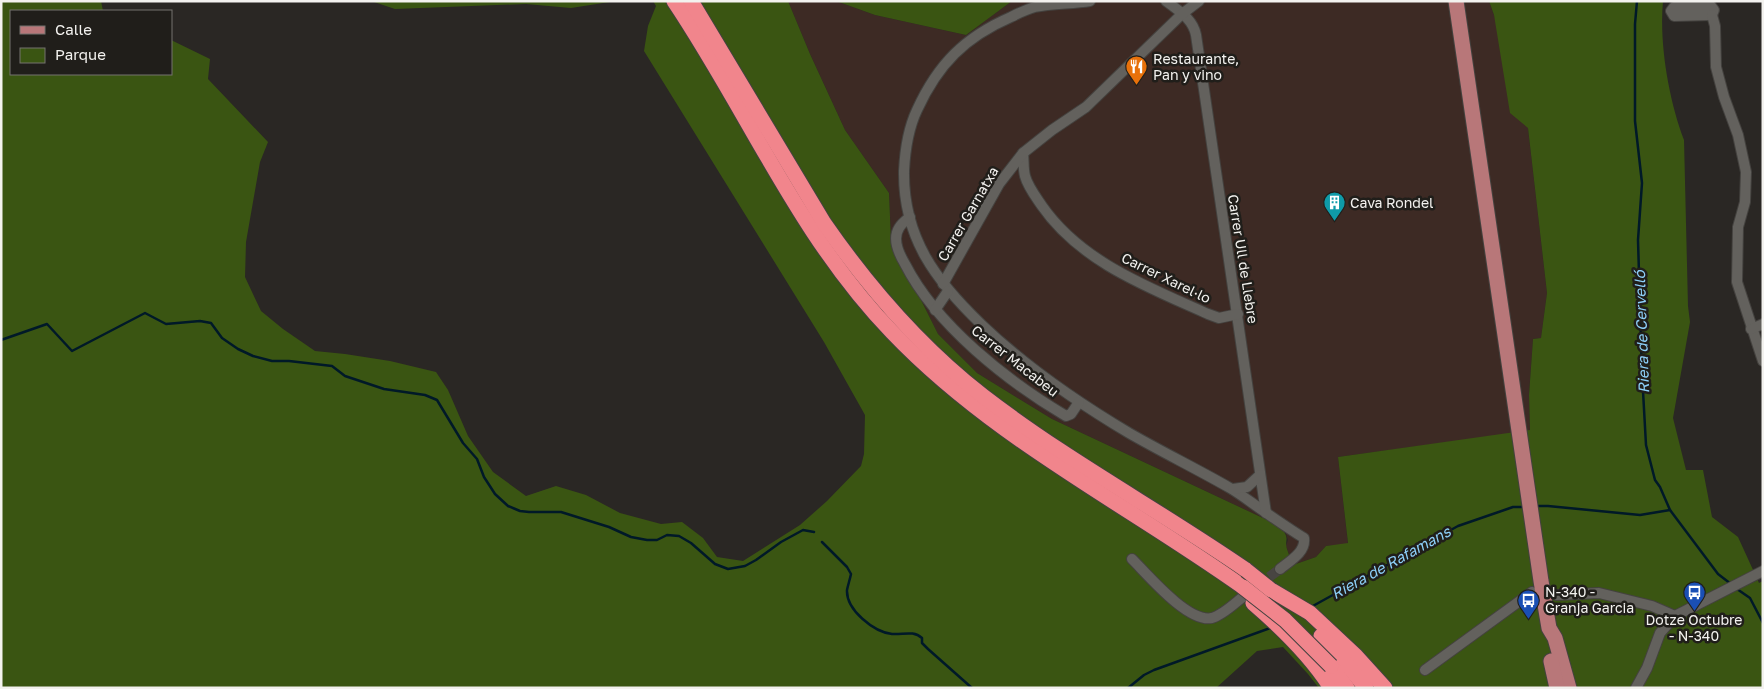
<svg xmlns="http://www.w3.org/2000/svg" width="1764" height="689" viewBox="0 0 1764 689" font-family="'Golos Text',sans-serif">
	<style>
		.industrial { fill: #3d2a24 }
		.green { fill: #3a5512 }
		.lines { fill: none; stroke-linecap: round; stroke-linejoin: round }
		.stream { stroke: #001928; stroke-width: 2.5 }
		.street-tunnel { stroke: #484542; stroke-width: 10; stroke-dasharray: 10 5; stroke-linecap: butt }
		.street-casing { stroke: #44423f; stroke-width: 12 }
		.primary-casing { stroke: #44423f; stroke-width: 17 }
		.highway-casing { stroke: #44423f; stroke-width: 17 }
		.street { stroke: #63615d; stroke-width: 10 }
		.primary { stroke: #b87779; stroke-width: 15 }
		.highway { stroke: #f1858c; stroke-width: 15 }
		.highway-bridge-casing { stroke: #44423f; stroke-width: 17; stroke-linecap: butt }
		.highway-bridge { stroke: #f1858c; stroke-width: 15 }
		.labels { text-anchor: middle; stroke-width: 5; stroke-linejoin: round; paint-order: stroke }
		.poi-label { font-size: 14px; fill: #f3f2ef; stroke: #201e1a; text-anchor: start }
		.street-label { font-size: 14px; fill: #f3f2ef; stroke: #201e1a }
		.water-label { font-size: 15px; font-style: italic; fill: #8dcff8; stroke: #201e1a }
	</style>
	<rect width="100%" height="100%" fill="#2a2724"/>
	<path class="industrial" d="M788,1H836L875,15L966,35L1012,1H1489L1494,15L1528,128L1547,293L1541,338L1533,339L1529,395L1530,431L1338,457L1348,544L1326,546L1316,557L1293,565L1286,546L1288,540L1286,534L1280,526L1052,419L977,373L938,334L891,240L889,193L845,130L810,54Z"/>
	<g class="green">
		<path d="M1,1H101L103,11H11V74H171V40L210,59L208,79L268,142L260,162L246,242L245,277L261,311L283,329L315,351L345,354L390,361L436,372L448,390L468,436L493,472L526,496L556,486L586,495L620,513L661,524L682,522L703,538L717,557L743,561L800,525L827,501L861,466L864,454L865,415L824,342L644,51L648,26L656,6L653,1H788L810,54L845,130L889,193L891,240L938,334L977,373L1052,419L1280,526C1291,540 1284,538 1287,549C1289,555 1291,560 1293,565L1316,557L1326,546L1348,543L1338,457L1530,430L1529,395L1533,339L1541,338L1547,293L1528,128L1510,113L1494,15L1489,1H1663C1659,44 1669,100 1684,140L1688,306L1690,322L1673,418L1686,470H1703L1712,517L1738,537L1759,583L1763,581V688H1319L1308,674L1283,647L1257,651L1216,688H1Z"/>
		<path d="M371,1H616L571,8L526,4L395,9Z"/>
		<path d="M836,1H1012L966,35L875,15Z"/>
	</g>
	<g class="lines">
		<g class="stream">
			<path d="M1637,1L1635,24V121L1642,183L1638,240L1642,373L1646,445L1655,480L1660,487L1670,510L1718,574L1731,584"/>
			<path d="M1,340L47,324L72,351L145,313L166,324L200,321L211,323L222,338L238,349L253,356L272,361H289L332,366L345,376L384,389L425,395L437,400L463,443L477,459L484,477L495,494L508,506L520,511L529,512H561L609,527L631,537L647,540H657L667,535L679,536L691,543L715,564L728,569L745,566L756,560L781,542L803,530L814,532"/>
			<path d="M1534,506H1548L1640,515L1670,510"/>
			<path d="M822,542L847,567L851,574C850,579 848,585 847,590C846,610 874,632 892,634C903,635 913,630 922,638V643L928,649L972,688"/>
			<path d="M1737,589L1750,598L1763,623"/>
			<path d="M1311,607L1458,526L1513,507H1524"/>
			<path d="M1128,688L1144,675L1154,670L1273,627"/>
		</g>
		<path class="street-tunnel" d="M1257,586L1280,569"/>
		<defs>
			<g id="street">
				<path d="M1090,1C1072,4 1052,3 1035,7C1027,9 1019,13 1011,17C965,37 938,64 917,110C908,129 905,150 904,171C903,238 936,281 982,325C1027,368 1077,402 1129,433C1162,452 1197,469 1230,488C1242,495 1253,504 1265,512C1278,521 1291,530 1304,538C1306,552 1290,561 1280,569"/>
				<path d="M1166,1C1179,11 1193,19 1196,35L1266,513"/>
				<path d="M1711,6L1714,10L1712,15L1674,16L1671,11L1674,7Z"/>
				<path d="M1712,15L1715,26L1716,67L1724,97L1738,135L1746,172L1745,202L1738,227L1737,282L1763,361"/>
				<path d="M1023,153C1024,160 1023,168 1025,176C1028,187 1036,197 1042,206C1081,262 1148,287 1208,314L1219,318L1238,314"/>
				<path d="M910,217C906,220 901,224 899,228C892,239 899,254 905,264C936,325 1007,381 1066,416L1071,414L1079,402"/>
				<path d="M943,284L999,184L1023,153L1052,130L1086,107L1182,14L1199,1"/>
				<path d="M935,310L948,291"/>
				<path d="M1751,329L1763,324"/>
				<path d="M1233,489L1247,487L1260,475"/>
				<path d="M1132,559C1148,575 1188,623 1212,618C1223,615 1235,603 1244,596"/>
				<path d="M1557,595L1599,593L1652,606L1675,616"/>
				<path d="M1425,670L1532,592"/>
				<path d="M1636,688L1647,668L1660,633L1675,616L1763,571"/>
			</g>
			<g id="primary">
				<path d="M1456,1L1541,581L1549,628L1555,638L1569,688"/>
				<path d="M1551,661L1557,688"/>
			</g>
			<g id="highway">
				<path d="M674,1C748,111 799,236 892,332C993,438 1125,503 1243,587"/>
				<path d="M691,1L824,223C869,288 920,347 983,396C1066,460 1159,510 1246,570"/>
				<path d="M1271,590L1310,613L1356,656L1385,688"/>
				<path d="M1253,603C1282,628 1311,656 1331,688"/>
				<path d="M1321,636L1345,662L1366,688"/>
				<path d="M1331,666L1347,688"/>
			</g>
		</defs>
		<use href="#street" class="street-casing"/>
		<use href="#primary" class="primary-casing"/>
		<use href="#highway" class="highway-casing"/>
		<use href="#street" class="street"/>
		<use href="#primary" class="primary"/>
		<use href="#highway" class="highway"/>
		<defs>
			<g id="highway-bridge">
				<path d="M1246,570L1271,590"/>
				<path d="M1243,587L1285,620L1331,666"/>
			</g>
		</defs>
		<use href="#highway-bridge" class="highway-bridge-casing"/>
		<use href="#highway-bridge" class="highway-bridge"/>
	</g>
	<defs>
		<symbol id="restaurant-pin" viewBox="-11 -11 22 30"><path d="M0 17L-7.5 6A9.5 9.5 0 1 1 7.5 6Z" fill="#e8710a" stroke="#201e1a"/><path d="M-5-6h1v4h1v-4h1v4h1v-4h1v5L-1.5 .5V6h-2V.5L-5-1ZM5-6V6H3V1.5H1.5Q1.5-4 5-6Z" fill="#fff"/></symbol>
		<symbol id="building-pin" viewBox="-11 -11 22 30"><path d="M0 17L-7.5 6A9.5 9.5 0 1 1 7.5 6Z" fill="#0f9aa8" stroke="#201e1a"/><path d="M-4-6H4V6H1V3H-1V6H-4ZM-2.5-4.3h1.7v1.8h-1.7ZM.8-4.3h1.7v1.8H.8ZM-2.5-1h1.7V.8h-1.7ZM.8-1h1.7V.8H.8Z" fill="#fff"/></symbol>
		<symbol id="bus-pin" viewBox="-11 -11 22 30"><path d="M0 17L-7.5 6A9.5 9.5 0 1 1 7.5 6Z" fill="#1a4fb4" stroke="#201e1a"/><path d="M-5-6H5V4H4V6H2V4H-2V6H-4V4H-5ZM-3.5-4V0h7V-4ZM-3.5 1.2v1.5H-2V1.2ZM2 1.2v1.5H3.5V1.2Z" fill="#fff"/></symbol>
	</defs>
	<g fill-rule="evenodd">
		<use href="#restaurant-pin" x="1124" y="54" width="25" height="34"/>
		<use href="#building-pin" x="1322" y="190" width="25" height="34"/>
		<use href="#bus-pin" x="1682" y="580" width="25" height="34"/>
		<use href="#bus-pin" x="1516" y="588" width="25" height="34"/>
	</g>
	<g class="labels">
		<g class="poi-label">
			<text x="1153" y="64">Restaurante,<tspan x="1153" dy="16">Pan y vino</tspan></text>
			<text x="1350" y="208">Cava Rondel</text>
			<text x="1545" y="597">N-340 -<tspan x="1545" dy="16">Granja Garcia</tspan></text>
			<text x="1694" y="625" text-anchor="middle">Dotze Octubre<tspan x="1694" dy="16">- N-340</tspan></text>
		</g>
		<g class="street-label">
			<text transform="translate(968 214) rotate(-60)" y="5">Carrer Garnatxa</text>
			<text transform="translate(1243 259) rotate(81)" y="5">Carrer Ull de Llebre</text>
			<text transform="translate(1166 278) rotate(26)" y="5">Carrer Xarel·lo</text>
			<text transform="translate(1015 361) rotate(38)" y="5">Carrer Macabeu</text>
		</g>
		<g class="water-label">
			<text transform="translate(1642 332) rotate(-92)" y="5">Riera de Cervelló</text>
			<text transform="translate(1391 563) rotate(-29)" y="5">Riera de Rafamans</text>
		</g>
	</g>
	<rect width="1764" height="689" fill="none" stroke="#f3f2ef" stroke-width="5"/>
	<rect x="10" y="10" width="162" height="65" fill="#201e1a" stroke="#74736f"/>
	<rect x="20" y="26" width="25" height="8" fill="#b87779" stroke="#74736f"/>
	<text x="55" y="35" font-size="15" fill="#f3f2ef">Calle</text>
	<rect x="20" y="48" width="25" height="15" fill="#3a5512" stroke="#74736f"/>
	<text x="55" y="60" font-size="15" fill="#f3f2ef">Parque</text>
</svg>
